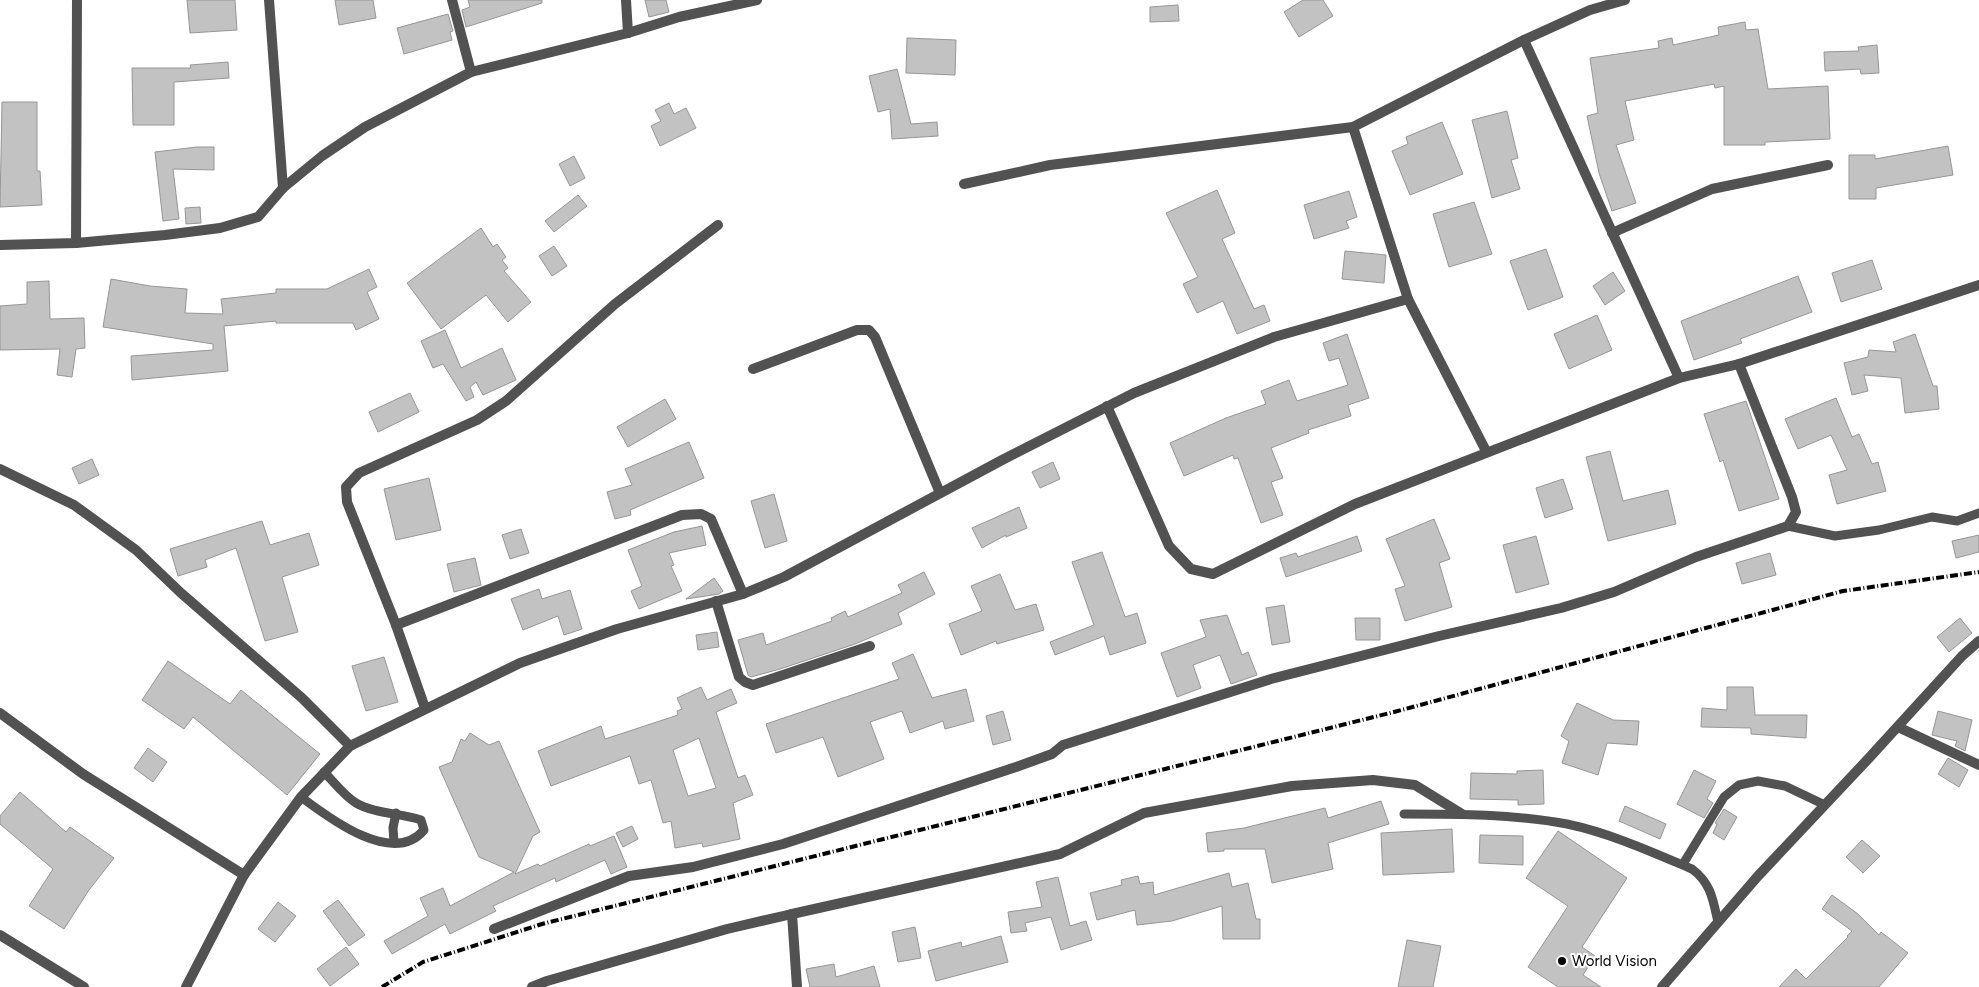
<svg xmlns="http://www.w3.org/2000/svg" width="1979" height="987" viewBox="0 0 1979 987" font-family="Figtree,sans-serif">
	<style>
		.building { fill: #c2c2c2; stroke: #969696; fill-rule: evenodd }
		.lines { fill: none; stroke-linecap: round; stroke-linejoin: round }
		.service { stroke: #525252; stroke-width: 9 }
		.minor { stroke: #525252; stroke-width: 10 }
		.rail { stroke: #000; stroke-width: 4; stroke-dasharray: 8 2.5 1 2.5; stroke-linecap: butt }
		.poi-dot { fill: #000; stroke: #fff; stroke-width: 2 }
		.labels { text-anchor: middle; stroke-width: 4; stroke-linejoin: round; paint-order: stroke }
		.poi-label { font-size: 15px; fill: #000; stroke: #fff; text-anchor: start }
	</style>
	<rect width="100%" height="100%" fill="#fff"/>
	<g class="building">
		<path d="M187,0H235L237,30L190,33Z"/>
		<path d="M335,0H373L376,18L339,25Z"/>
		<path d="M468,0H542V3L466,27L462,10L470,7Z"/>
		<path d="M645,0H666L669,12L649,17Z"/>
		<path d="M1303,0H1323L1333,16L1299,37L1284,12Z"/>
		<path d="M1178,5L1179,21L1150,22V7Z"/>
		<path d="M448,14L453,31L450,32L452,40L404,54L397,28Z"/>
		<path d="M1745,22L1746,30L1758,29L1768,89L1828,86L1830,139L1765,142V145H1724V86L1715,88L1714,84L1625,101L1634,140L1616,145L1636,203L1612,211L1599,173L1587,116L1598,113L1590,58L1659,48L1658,41L1672,38L1673,45L1719,35L1718,27Z"/>
		<path d="M907,38L956,40L955,75L906,73Z"/>
		<path d="M1877,45L1879,73L1861,74L1860,69L1825,71L1824,52L1859,51L1858,47Z"/>
		<path d="M228,62L229,78L174,82V125H133L132,68H191L190,65Z"/>
		<path d="M897,69L911,124L937,122L938,136L892,139L890,109L878,112L869,76Z"/>
		<path d="M2,102H37V171H40L42,205L0,207Z"/>
		<path d="M669,103L674,114L686,108L696,128L660,146L651,126L661,121L655,110Z"/>
		<path d="M1507,111L1518,158L1511,160L1520,189L1492,198L1472,120Z"/>
		<path d="M1442,122L1463,174L1410,195L1392,151L1408,144L1406,137Z"/>
		<path d="M1948,146L1953,175L1876,188V199H1849V155H1875V159Z"/>
		<path d="M197,147H214V170L173,169L179,219L163,221L155,152Z"/>
		<path d="M574,156L585,178L570,186L559,164Z"/>
		<path d="M1217,190L1235,233L1222,239L1254,309L1264,305L1270,321L1237,334L1223,301L1197,313L1183,284L1198,277L1166,213Z"/>
		<path d="M1349,191L1357,217L1346,221L1349,228L1314,239L1304,205Z"/>
		<path d="M578,195L587,206L554,232L545,221Z"/>
		<path d="M1474,202L1492,254L1449,267L1433,214Z"/>
		<path d="M200,207L201,223L186,224L185,208Z"/>
		<path d="M481,228L493,247L497,244L506,257L502,260L508,268L504,271L531,302L508,322L486,295L441,329L407,283Z"/>
		<path d="M554,246L567,266L552,276L539,256Z"/>
		<path d="M1546,249L1563,297L1528,310L1510,261Z"/>
		<path d="M1345,251L1386,255L1384,283L1342,279Z"/>
		<path d="M1872,260L1882,289L1841,302L1832,273Z"/>
		<path d="M369,269L377,287L367,292L379,319L356,330L353,323H276V321L224,326L228,371L132,380L131,356L213,350V344L103,327L111,279L150,286L187,289L185,313L223,314L221,299L276,293V289H327Z"/>
		<path d="M1613,272L1625,291L1605,305L1593,286Z"/>
		<path d="M1798,276L1812,312L1740,339L1742,343L1694,360L1681,321Z"/>
		<path d="M49,281L50,319L84,318L85,348L76,349L72,377L57,375L60,349L0,350V306L27,304V282Z"/>
		<path d="M1597,315L1612,350L1569,369L1554,334Z"/>
		<path d="M445,330L461,368L502,348L516,380L483,395L476,382L470,387L474,397L466,401L443,364L433,368L421,341Z"/>
		<path d="M1347,334L1369,398L1348,405L1351,416L1308,430L1309,433L1271,448L1283,478L1271,482L1283,515L1261,523L1238,458L1234,459L1233,455L1184,476L1170,443L1226,418L1266,404L1261,391L1289,380L1297,401L1348,385L1339,358L1329,361L1323,343Z"/>
		<path d="M1915,334L1933,386H1937L1939,409L1905,413L1901,378L1864,375L1868,391L1852,395L1844,363L1868,357L1869,350L1896,352L1893,342Z"/>
		<path d="M410,393L419,412L378,432L369,412Z"/>
		<path d="M1836,398L1852,437L1859,434L1872,464L1878,462L1886,491L1837,504L1829,475L1847,470L1831,435L1798,449L1785,419Z"/>
		<path d="M665,399L676,419L628,447L617,427Z"/>
		<path d="M1746,401L1779,499L1739,511L1723,460L1720,462L1704,414Z"/>
		<path d="M689,442L704,478L630,510L631,515L615,519L607,492L632,485L625,469Z"/>
		<path d="M1610,451L1623,501L1668,490L1676,524L1608,541L1586,457Z"/>
		<path d="M92,459L99,475L79,484L72,468Z"/>
		<path d="M1053,462L1060,479L1040,488L1032,472Z"/>
		<path d="M429,478L441,530L396,540L384,489Z"/>
		<path d="M1563,479L1573,509L1545,518L1536,488Z"/>
		<path d="M774,494L787,541L765,548L751,501Z"/>
		<path d="M1019,507L1027,528L1006,537V535L982,548L972,528Z"/>
		<path d="M1434,519L1450,559L1439,563L1452,607L1405,621L1395,589L1405,586L1386,539Z"/>
		<path d="M262,521L270,545L309,533L319,565L282,577L298,632L265,641L236,548L205,560L207,567L178,576L170,549Z"/>
		<path d="M702,526L706,545L669,553L674,565L671,566L682,591L639,609L631,591L642,586L628,550L674,532Z"/>
		<path d="M521,529L529,553L510,559L502,535Z"/>
		<path d="M1979,535V552L1956,558L1952,541Z"/>
		<path d="M1357,536L1362,551L1286,577L1280,558L1296,553L1298,557Z"/>
		<path d="M1536,536L1549,584L1516,593L1503,545Z"/>
		<path d="M1102,552L1125,617L1137,613L1146,643L1110,655L1104,636L1055,655L1050,642L1094,625L1072,562Z"/>
		<path d="M1770,553L1776,575L1742,584L1736,563Z"/>
		<path d="M475,558L481,585L454,592L447,564Z"/>
		<path d="M924,572L935,594L898,613L902,624L855,644L780,669L751,677L748,675L738,640L763,633L766,645L832,621L831,618L845,611L848,617L902,593L898,585Z"/>
		<path d="M1000,574L1015,610L1036,604L1044,630L997,644L996,641L961,655L949,624L982,611L971,586Z"/>
		<path d="M714,578L723,591L719,594L686,599Z"/>
		<path d="M539,589L542,599L570,590L582,629L564,635L558,616L523,630L511,599Z"/>
		<path d="M1284,605L1290,642L1272,645L1266,608Z"/>
		<path d="M1227,615L1242,655L1248,652L1257,675L1231,684L1220,655L1193,665L1201,688L1177,697L1161,653L1206,637L1200,620Z"/>
		<path d="M1355,618H1380V640H1356Z"/>
		<path d="M1960,618L1972,633L1949,652L1937,637Z"/>
		<path d="M717,632L719,647L698,650L696,635Z"/>
		<path d="M913,654L932,698L966,689L974,721L945,729L943,721L910,733L902,711L870,722L884,759L838,777L823,737L776,753L766,724L899,679L892,663Z"/>
		<path d="M384,657L398,702L366,711L352,666Z"/>
		<path d="M168,661L230,704L241,690L320,754L287,795L193,717L184,729L142,700Z"/>
		<path d="M701,687L707,700L731,689L737,703L716,712L738,778L745,775L753,795L733,803L740,839L703,847L702,843L675,848L671,821L663,823L651,780L639,784L630,756L551,786L538,751L601,726L605,739L678,715L677,711L682,709L677,698ZM699,738L716,788L688,796L673,750Z"/>
		<path d="M1727,687H1753L1755,715H1807L1806,738L1751,734V728L1701,727L1702,708L1727,710Z"/>
		<path d="M1577,703L1613,720L1639,721L1637,745L1607,743L1598,775L1562,763L1569,741L1561,736Z"/>
		<path d="M1003,711L1011,740L993,745L986,716Z"/>
		<path d="M1938,711L1972,720L1965,751L1955,746L1957,741L1932,735Z"/>
		<path d="M470,733L489,745L499,741L540,832L533,836L515,874L538,864L540,866L589,844L590,846L614,836L627,867L611,874L605,860L556,882L555,878L493,906L496,911L450,934L445,924L392,954L384,941L428,916L420,898L443,888L450,906L514,872L479,857L439,767L452,762L461,739L465,741Z"/>
		<path d="M148,748L167,762L153,782L134,768Z"/>
		<path d="M1948,758L1968,770L1959,787L1938,774Z"/>
		<path d="M1543,770L1544,804L1518,805V800L1470,799L1471,773L1517,774V771Z"/>
		<path d="M1694,770L1716,781L1707,799L1713,803L1704,818L1677,804Z"/>
		<path d="M20,792L66,832L70,827L114,858L89,890L64,929L29,906L53,869L0,824V816Z"/>
		<path d="M1381,801L1389,824L1328,843L1333,869L1272,883L1265,849H1224V851L1208,852L1206,833L1244,828L1325,808L1328,818Z"/>
		<path d="M1625,806L1666,824L1660,839L1619,821Z"/>
		<path d="M1724,809L1737,817L1724,840L1713,833L1717,824L1715,823Z"/>
		<path d="M632,826L638,839L623,847L616,833Z"/>
		<path d="M1452,829L1454,872L1383,875L1381,833Z"/>
		<path d="M1558,831L1627,878L1582,947L1595,956L1583,975L1601,987H1558L1528,967L1568,906L1526,878Z"/>
		<path d="M1480,835L1523,836V865L1479,863Z"/>
		<path d="M1862,840L1880,856L1863,873L1846,857Z"/>
		<path d="M1229,873L1232,887L1248,883L1256,919H1260V939H1223L1222,906L1172,921L1137,925L1135,910L1097,920L1090,893L1122,885L1121,880L1138,876L1140,884L1153,882L1154,895Z"/>
		<path d="M1058,877L1070,926L1086,921L1092,940L1061,950L1051,917L1025,923L1027,931L1011,933L1008,912L1042,907L1036,882Z"/>
		<path d="M1832,895L1858,914L1879,935L1881,932L1908,953L1879,987H1779L1796,969L1806,979L1848,937L1847,936L1852,931L1822,909Z"/>
		<path d="M338,900L365,935L349,946L323,911Z"/>
		<path d="M278,902L296,916L275,942L258,929Z"/>
		<path d="M915,927L921,958L898,962L892,932Z"/>
		<path d="M1001,936L1008,962L936,981L928,951L961,942L962,947Z"/>
		<path d="M1407,940L1441,946L1433,987H1398Z"/>
		<path d="M346,947L359,964L330,986L317,969Z"/>
		<path d="M834,964L836,977L874,966L880,987H810L806,969Z"/>
	</g>
	<g class="lines">
		<g class="service">
			<path d="M1788,526L1835,536L1879,530L1932,517L1957,521L1979,513"/>
			<path d="M301,797C329,818 393,867 424,830L421,820C400,813 375,814 356,803C344,796 334,782 324,772"/>
			<path d="M1404,814C1458,814 1514,814 1567,824C1610,833 1652,852 1692,869C1711,883 1713,900 1718,922"/>
			<path d="M394,842L393,828L396,813"/>
			<path d="M1683,864L1724,797L1739,785L1758,781L1785,786L1825,805"/>
		</g>
		<g class="minor">
			<path d="M269,0L283,188"/>
			<path d="M452,0L471,72"/>
			<path d="M628,33L679,17L757,0"/>
			<path d="M1524,40L1679,378"/>
			<path d="M1353,127L1408,299L1486,451"/>
			<path d="M964,184L1050,165L1353,127L1524,40L1590,10L1625,0"/>
			<path d="M1612,233L1712,189L1828,165"/>
			<path d="M76,243L77,0"/>
			<path d="M0,245L76,243L165,235L220,228L258,217L283,188L322,156L365,127L471,72L628,33L626,0"/>
			<path d="M753,369L857,330H869L875,337L940,493"/>
			<path d="M1107,406L1169,546L1191,569L1213,574L1355,504L1679,378L1739,364L1979,285"/>
			<path d="M0,469L74,505L136,550L181,593L302,698L350,746"/>
			<path d="M716,601L739,677L745,682L753,685L870,646"/>
			<path d="M396,625L682,515L701,514L711,519L743,594"/>
			<path d="M425,708L396,625L347,502L346,487L359,473L477,420L506,401L615,304L718,225"/>
			<path d="M0,713L83,774L244,875"/>
			<path d="M1898,727L1979,765"/>
			<path d="M494,929L629,876L693,867L783,844L1016,767L1052,754L1063,745L1271,679L1439,636L1561,608L1614,592L1696,557L1788,526L1796,512L1792,497L1739,364"/>
			<path d="M0,935L84,987"/>
			<path d="M186,987L244,875L301,797L350,746L520,663L617,629L743,594L784,577L1004,459L1134,393L1274,337L1408,299"/>
			<path d="M532,987L547,981L727,929L792,914"/>
			<path d="M797,987L792,914L1060,854L1144,813L1292,786L1373,780L1415,785L1462,814"/>
			<path d="M1662,987L1758,876L1869,758L1962,656L1979,641"/>
		</g>
		<path class="rail" d="M382,987L423,962L542,924L1394,712L1843,591L1979,572"/>
	</g>
	<circle class="poi-dot" cx="1562" cy="961" r="5"/>
	<g class="labels">
		<g class="poi-label">
			<text x="1572" y="966">World Vision</text>
		</g>
	</g>
</svg>
